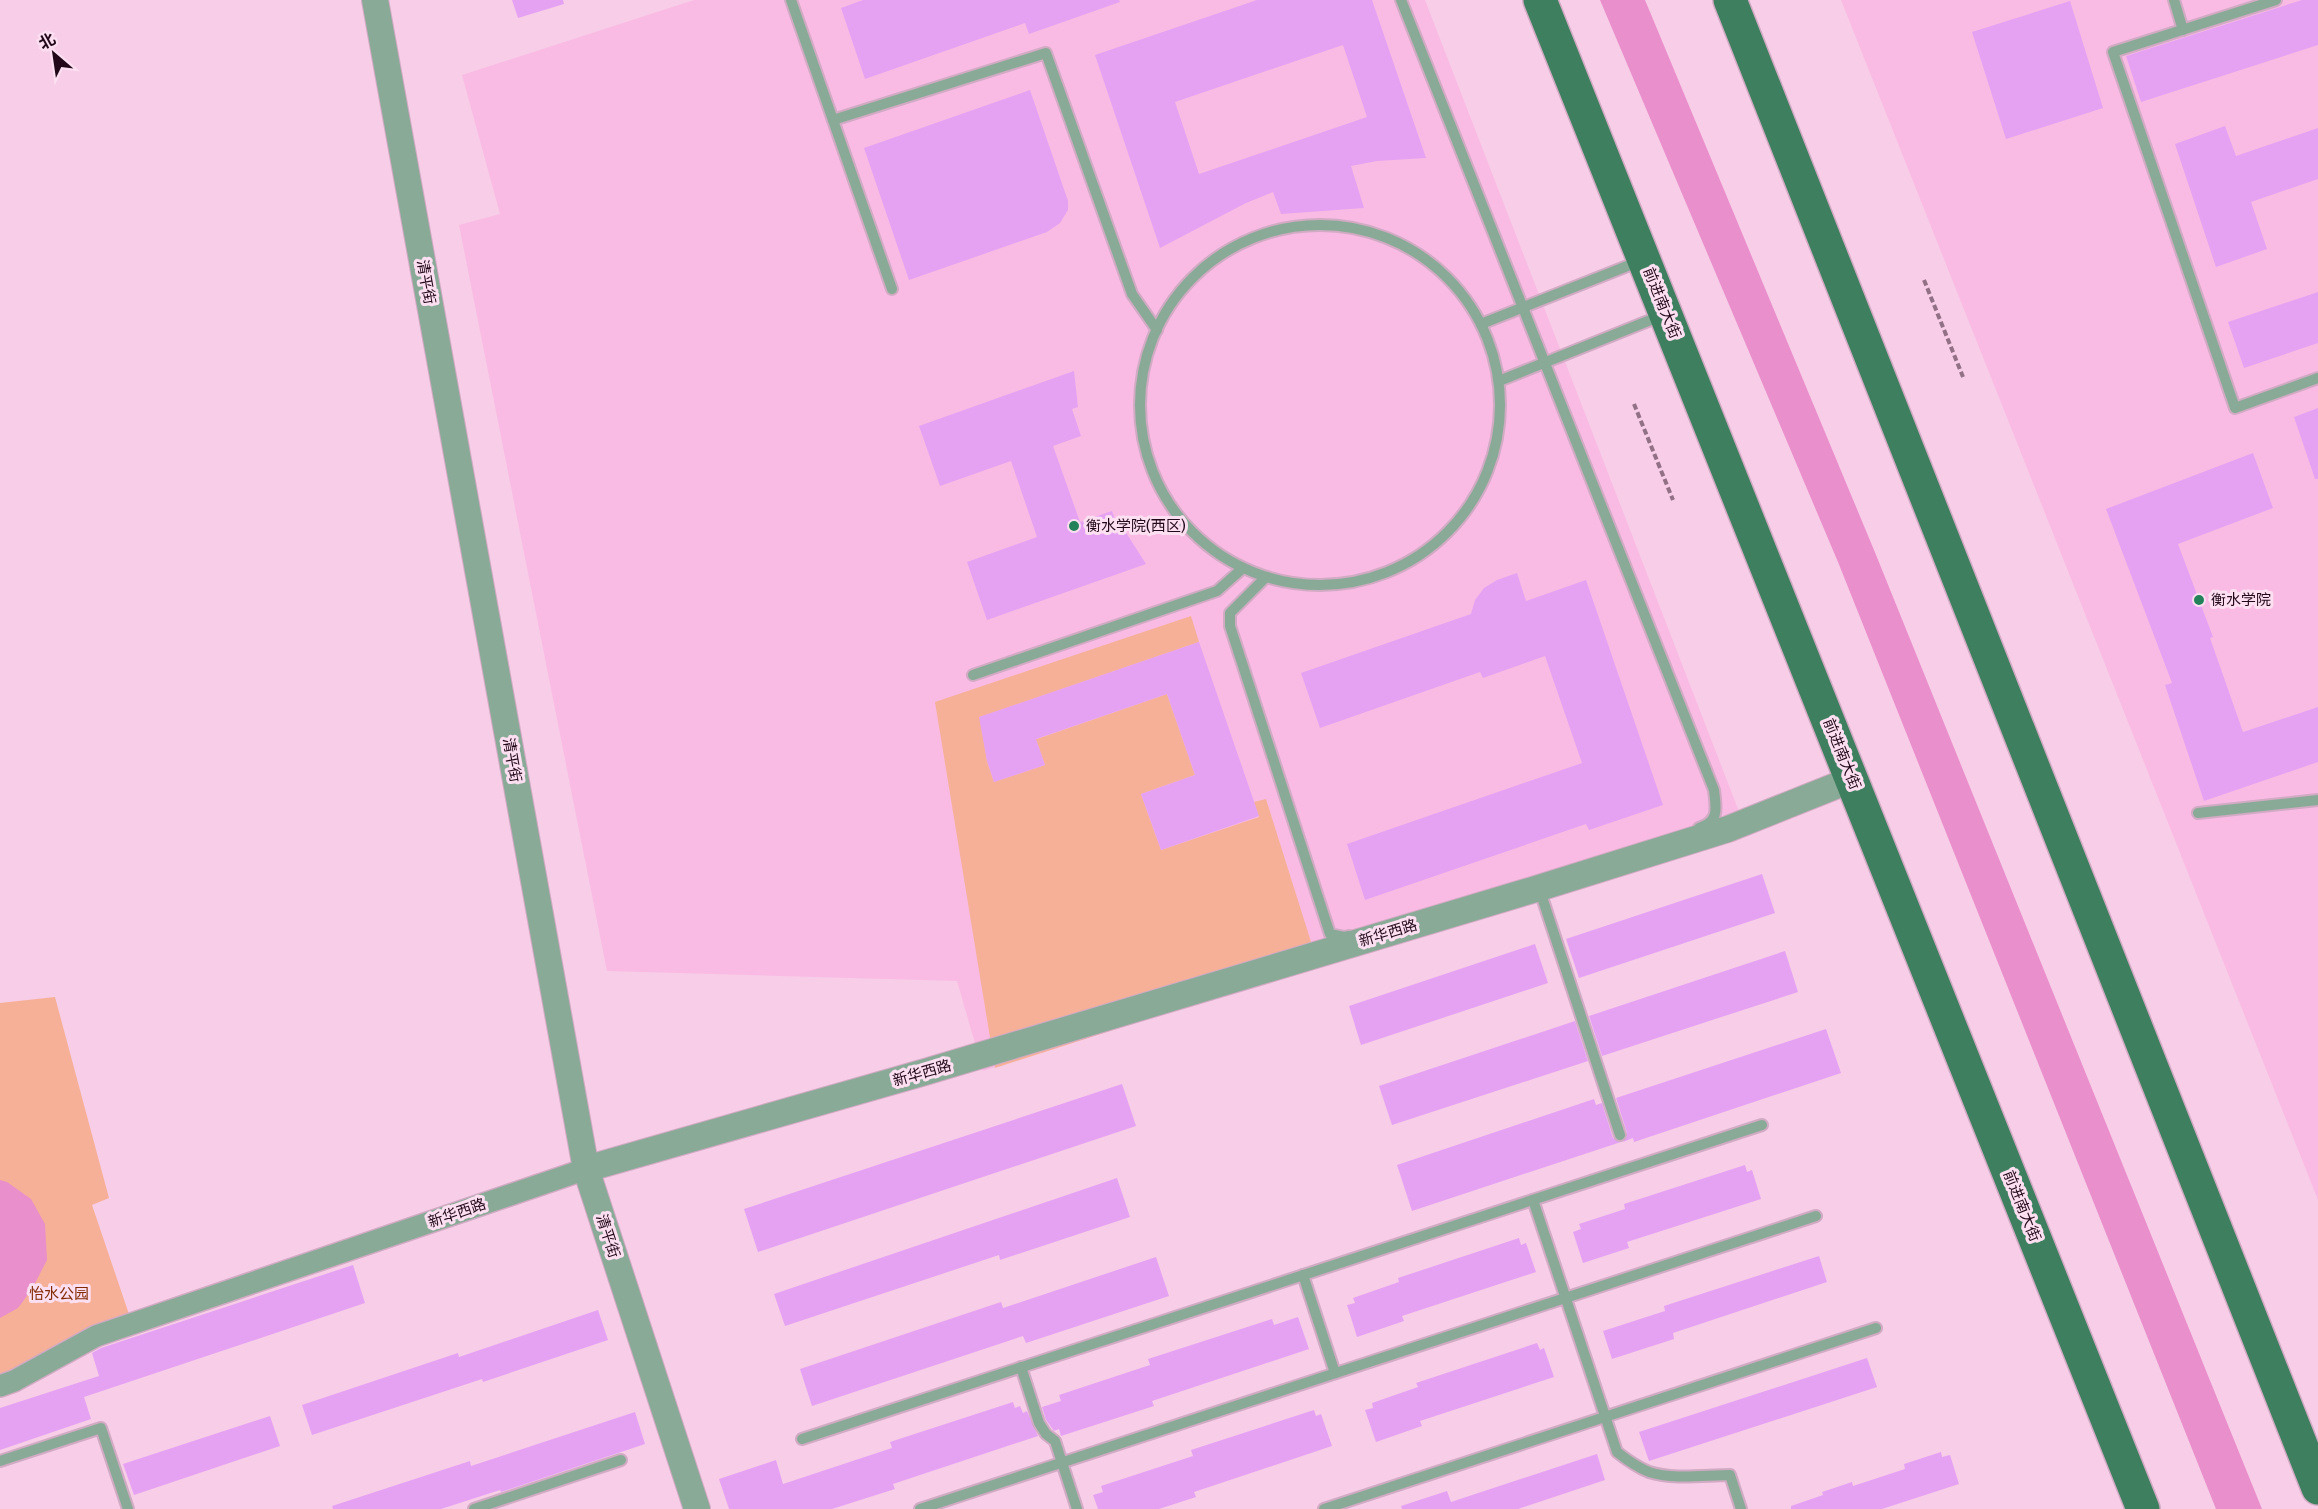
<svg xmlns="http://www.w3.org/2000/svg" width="2318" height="1509" viewBox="0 0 2318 1509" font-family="'Fira Sans','Noto Sans SC',sans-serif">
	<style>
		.built { fill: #f9bbe3 }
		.green { fill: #f6b097 }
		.water { fill: #e98fcb }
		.building { fill: #e5a2f3; fill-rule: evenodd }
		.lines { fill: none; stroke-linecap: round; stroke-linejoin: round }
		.service-casing { stroke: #d1aac3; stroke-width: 14 }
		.minor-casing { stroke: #d1aac3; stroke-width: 24 }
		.tertiary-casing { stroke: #d1aac3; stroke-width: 28 }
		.primary-casing { stroke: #d1aac3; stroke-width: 36 }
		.path { stroke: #927086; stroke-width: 4; stroke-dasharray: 6 3; stroke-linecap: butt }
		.service { stroke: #8aaa98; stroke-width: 10 }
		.minor { stroke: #8aaa98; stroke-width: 21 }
		.tertiary { stroke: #8aaa98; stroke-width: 26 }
		.primary { stroke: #3e7f5f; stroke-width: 33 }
		.poi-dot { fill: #238259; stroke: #fcdff1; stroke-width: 2 }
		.labels { text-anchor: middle; stroke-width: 6; stroke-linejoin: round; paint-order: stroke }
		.street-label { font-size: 15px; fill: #21091a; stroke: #fcdff1 }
		.poi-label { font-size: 15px; fill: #21091a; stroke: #fcdff1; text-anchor: start }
		.park-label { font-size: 15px; fill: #812a00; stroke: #fcdff1 }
	</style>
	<rect width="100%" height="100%" fill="#f8cde8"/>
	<g class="built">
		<path d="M694,0H1425L1745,827L983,1071L957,981L607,971L459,225L500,214L462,75Z"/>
		<path d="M1841,0H2318V1200Z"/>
	</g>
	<g class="green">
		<path d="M1191,616L1199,642L980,717L987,761L994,782L1045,765L1038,745L1034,740L1167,694L1195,775L1141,794L1161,850L1259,817L1254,802L1266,799L1318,964L995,1068L935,702Z"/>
		<path d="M55,997L109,1198L92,1205L135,1332L0,1376V1003Z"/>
	</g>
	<g class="water">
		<path d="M1600,0H1645L1874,550L2262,1509H2216L1838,562Z"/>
		<path d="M0,1180L7,1182L31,1199L45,1224L47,1260L32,1289L18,1308L0,1318Z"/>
	</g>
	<g class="building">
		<path d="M512,0H563L564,4L518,18Z"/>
		<path d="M863,0H1119L1120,2L1029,34L1025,23L865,79L841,8Z"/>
		<path d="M1257,0H1372L1426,158L1377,161L1351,166L1364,208L1281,214L1273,192L1246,203L1160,248L1095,55ZM1343,45L1367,117L1199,174L1175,102Z"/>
		<path d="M2302,0H2318V45L2141,102L2126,56Z"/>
		<path d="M2070,1L2103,108L2006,139L1972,32Z"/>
		<path d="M1030,90L1068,201V210L1060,223L1047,232L909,280L864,148Z"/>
		<path d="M2225,126L2236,156L2318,128V179L2251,202L2267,249L2216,267L2175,144Z"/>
		<path d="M2318,292V343L2244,368L2228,322Z"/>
		<path d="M1074,371L1078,407L1072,409L1081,436L1053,446L1080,522L1112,511L1120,533L1125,531L1146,564L987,620L967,562L1037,537L1011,461L940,486L919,426Z"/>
		<path d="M2318,408V479H2315L2294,417Z"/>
		<path d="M2253,453L2273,508L2178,544L2213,637L2210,638L2243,732L2318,707V762L2204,801L2165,685L2172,683L2106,509Z"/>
		<path d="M1517,573L1526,601L1586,580L1663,805L1589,830L1586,824L1365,900L1347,844L1582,763L1545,656L1483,678L1480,672L1320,728L1301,673L1471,614L1475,600L1484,588L1497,580Z"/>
		<path d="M1199,642L1259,816L1161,850L1141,794L1195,775L1167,694L1036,739L1045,765L994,782L987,761L979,717Z"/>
		<path d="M1762,874L1775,913L1579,978L1566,939Z"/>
		<path d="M1535,944L1548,983L1361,1045L1349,1006Z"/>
		<path d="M1785,951L1798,992L1602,1056L1589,1016Z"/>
		<path d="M1575,1021L1588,1061L1392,1125L1379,1086Z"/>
		<path d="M1826,1029L1841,1073L1634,1142L1633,1138L1623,1142L1627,1133L1616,1098Z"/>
		<path d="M1122,1084L1136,1126L758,1252L744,1209Z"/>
		<path d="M1594,1099L1596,1105L1602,1103L1613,1138L1621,1142L1412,1211L1397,1165Z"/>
		<path d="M1745,1165L1747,1172L1752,1170L1761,1199L1627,1242L1629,1248L1583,1263L1573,1232L1581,1229L1579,1224L1625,1209L1624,1204Z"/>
		<path d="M1117,1178L1130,1217L1000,1260L999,1255L785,1326L774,1294Z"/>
		<path d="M1519,1238L1521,1245L1526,1243L1536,1272L1402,1316L1404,1321L1357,1337L1347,1305L1355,1303L1353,1298L1399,1282L1398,1278Z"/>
		<path d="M1819,1256L1827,1282L1673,1333L1674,1339L1612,1359L1603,1331L1665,1311L1664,1306Z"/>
		<path d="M1156,1257L1169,1296L1026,1343L1023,1336L812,1406L800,1369L1001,1302L1003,1308Z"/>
		<path d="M353,1265L365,1303L84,1397L91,1419L0,1450V1408L99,1376L92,1353L101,1348Z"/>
		<path d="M598,1310L608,1340L483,1382L482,1379L312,1435L302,1405L458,1353L459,1357Z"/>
		<path d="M1298,1317L1309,1349L1152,1401L1154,1406L1061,1436L1059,1429L1054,1431L1046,1420L1042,1407L1061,1401L1059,1395L1150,1365L1148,1359L1272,1319L1274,1325Z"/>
		<path d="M1537,1343L1540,1350L1544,1348L1554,1377L1420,1421L1422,1426L1376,1442L1365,1410L1373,1408L1372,1403L1418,1387L1416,1383Z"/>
		<path d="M1867,1358L1877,1387L1649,1461L1639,1432Z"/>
		<path d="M1013,1402L1015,1408L1020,1406L1023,1413L1027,1411L1038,1436L893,1484L895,1489L832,1509H729L719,1479L776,1460L783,1484L892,1448L890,1442Z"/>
		<path d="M1314,1410L1316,1416L1321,1414L1332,1446L1194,1492L1196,1497L1159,1509H1098L1093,1495L1103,1492L1101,1486L1193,1456L1191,1450Z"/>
		<path d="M635,1412L645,1444L501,1492L500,1490L441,1509H333L332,1506L470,1461L471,1466Z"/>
		<path d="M270,1416L280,1446L134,1495L123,1464Z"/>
		<path d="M1941,1452L1942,1457L1950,1455L1959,1484L1882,1509H1791V1506L1823,1495L1822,1492L1852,1482L1853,1486L1905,1469L1904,1464Z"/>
		<path d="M1597,1454L1605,1480L1518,1509H1402L1401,1506L1447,1491L1451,1502Z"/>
	</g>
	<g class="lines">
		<defs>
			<g id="service">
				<path d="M791,0L892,289"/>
				<path d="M1401,0L1714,790C1716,808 1720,821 1699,828"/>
				<path d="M2174,0L2183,30"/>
				<path d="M2276,0L2113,52L2235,408L2318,378"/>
				<path d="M833,120L1046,53L1132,294L1157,330"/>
				<circle cx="1320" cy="405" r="180"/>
				<path d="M1481,324L1640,261"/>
				<path d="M1499,381L1663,315"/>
				<path d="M1266,577L1230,613V626L1330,934L1344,937L1349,936"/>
				<path d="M973,675L1217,591L1243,568"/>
				<path d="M2198,813L2318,800"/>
				<path d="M1539,888L1620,1135"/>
				<path d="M1533,1200L1617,1452C1627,1460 1637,1467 1649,1472C1674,1480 1705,1475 1730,1475L1741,1509"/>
				<path d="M1303,1275L1335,1373"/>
				<path d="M1021,1367L1039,1423L1046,1434L1055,1441L1077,1509"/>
				<path d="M802,1439L1762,1125"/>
				<path d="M0,1461L101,1428L128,1509"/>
				<path d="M474,1509L621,1460"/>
				<path d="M920,1509L1816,1216"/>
				<path d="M1324,1509L1876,1328"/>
			</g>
			<path id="minor" d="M0,1386L14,1381L96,1336L586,1169"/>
			<g id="tertiary">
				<path d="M375,0L586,1169L697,1509"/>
				<path d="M586,1169L925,1072L1539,888L1728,829L1853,779"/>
			</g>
			<g id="primary">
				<path d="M1540,0L2143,1509"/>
				<path d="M1730,0L2318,1488"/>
			</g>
		</defs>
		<use href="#service" class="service-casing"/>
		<use href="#minor" class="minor-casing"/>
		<use href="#tertiary" class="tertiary-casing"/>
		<use href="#primary" class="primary-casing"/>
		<g class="path">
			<path d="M1924,280L1963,377"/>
			<path d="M1634,404L1673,500"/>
		</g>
		<use href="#service" class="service"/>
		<use href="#minor" class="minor"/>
		<use href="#tertiary" class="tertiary"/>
		<use href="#primary" class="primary"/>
	</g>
	<g class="poi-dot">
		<circle cx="1074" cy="526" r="6"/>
		<circle cx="2199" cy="600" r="6"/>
	</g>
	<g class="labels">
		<g class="street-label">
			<text transform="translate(426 282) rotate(80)" y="5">清平街</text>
			<text transform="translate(1662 303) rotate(68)" y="5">前进南大街</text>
			<text transform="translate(1842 754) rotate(68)" y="5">前进南大街</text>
			<text transform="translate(512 760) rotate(80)" y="5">清平街</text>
			<text transform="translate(1388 933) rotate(-17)" y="5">新华西路</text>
			<text transform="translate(922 1073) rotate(-16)" y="5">新华西路</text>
			<text transform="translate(2022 1206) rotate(68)" y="5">前进南大街</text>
			<text transform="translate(457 1213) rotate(-19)" y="5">新华西路</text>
			<text transform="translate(608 1236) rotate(72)" y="5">清平街</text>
		</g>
		<g class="poi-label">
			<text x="1086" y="531">衡水学院(西区)</text>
			<text x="2211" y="605">衡水学院</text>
		</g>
		<g class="park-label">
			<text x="59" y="1299">怡水公园</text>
		</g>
	</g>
	<g transform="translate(54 54) rotate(331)" stroke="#fcdff1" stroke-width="4.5" paint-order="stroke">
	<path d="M0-4.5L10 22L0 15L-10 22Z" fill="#21091a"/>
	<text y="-9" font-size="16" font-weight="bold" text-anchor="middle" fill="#21091a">北</text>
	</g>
</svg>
